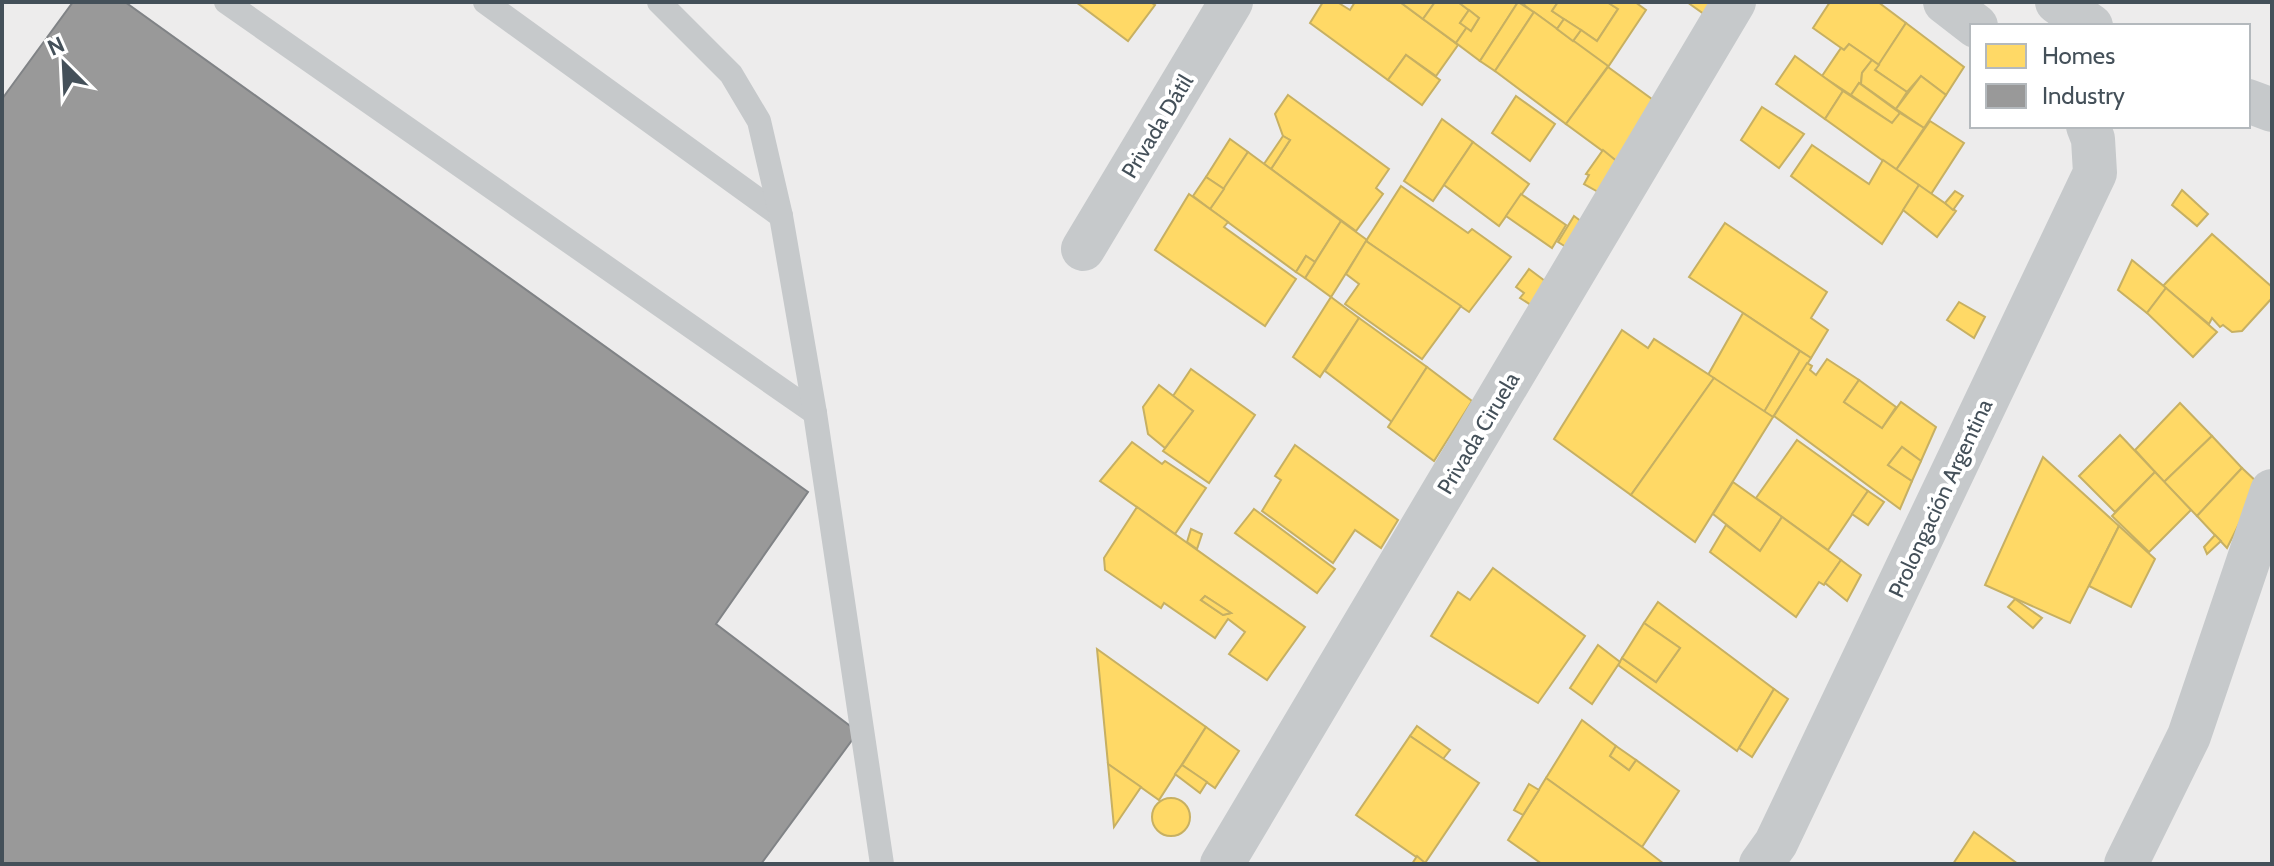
<svg xmlns="http://www.w3.org/2000/svg" width="2274" height="866" viewBox="0 0 2274 866" font-family="Cabin,sans-serif">
	<style>
		.homes { fill: #ffd966; stroke: #c7b062; stroke-width: 2; fill-rule: evenodd }
		.industry { fill: #999; stroke: #808386; stroke-width: 2 }
		.lines { fill: none; stroke-linecap: round; stroke-linejoin: round }
		.service { stroke: #c6c9cb; stroke-width: 24 }
		.minor { stroke: #c6c9cb; stroke-width: 44 }
		.labels { text-anchor: middle; stroke-width: 8; stroke-linejoin: round; paint-order: stroke }
		.street-label { font-size: 22px; fill: #445059; stroke: #fff }
	</style>
	<rect width="100%" height="100%" fill="#edecec"/>
	<g class="homes">
		<path d="M1076,2H1150L1155,5L1128,41Z"/>
		<path d="M1323,2H1337L1350,10L1355,2H1400L1458,45L1436,76L1406,55L1388,80L1310,23Z"/>
		<path d="M1400,2H1435L1423,19Z"/>
		<path d="M1435,2H1458L1469,10L1460,23L1467,27L1456,43L1423,19Z"/>
		<path d="M1458,2H1518L1480,61L1456,43L1467,27L1471,31L1479,18Z"/>
		<path d="M1518,2L1534,12L1495,71L1480,61Z"/>
		<path d="M1526,2H1558L1552,11L1564,19L1557,29L1524,5Z"/>
		<path d="M1558,2H1607L1618,9L1597,41L1552,11Z"/>
		<path d="M1607,2H1635L1646,10L1608,67L1573,41L1581,30L1597,41L1618,9Z"/>
		<path d="M1687,2H1722L1711,19Z"/>
		<path d="M1830,2H1878L1906,23L1879,65L1849,44L1844,50L1813,28Z"/>
		<path d="M1469,10L1479,18L1471,31L1460,23Z"/>
		<path d="M1534,12L1608,66L1566,124L1495,71Z"/>
		<path d="M1564,19L1581,30L1573,41L1557,29Z"/>
		<path d="M1906,23L1964,67L1946,95L1921,76L1907,92L1875,70Z"/>
		<path d="M1849,44L1872,60L1862,73L1861,84L1859,83L1851,95L1822,76L1841,48L1844,50Z"/>
		<path d="M1406,55L1440,80L1422,105L1388,80Z"/>
		<path d="M1795,56L1843,91L1825,119L1776,84Z"/>
		<path d="M1872,60L1879,65L1875,70L1907,92L1896,109L1861,84L1862,73Z"/>
		<path d="M1608,67L1656,102L1619,163L1566,124Z"/>
		<path d="M1921,76L1946,95L1924,128L1896,109Z"/>
		<path d="M1859,83L1900,113L1892,123L1851,95Z"/>
		<path d="M1843,91L1892,123L1900,113L1924,128L1896,170L1825,119Z"/>
		<path d="M1288,95L1389,169L1376,188L1383,194L1356,231L1271,169L1290,140L1283,136L1275,114Z"/>
		<path d="M1516,96L1555,124L1530,161L1492,133Z"/>
		<path d="M1762,107L1804,134L1779,168L1741,140Z"/>
		<path d="M1442,119L1473,142L1433,201L1404,181Z"/>
		<path d="M1930,121L1964,143L1931,194L1896,170Z"/>
		<path d="M1283,136L1290,140L1271,169L1264,164Z"/>
		<path d="M1230,139L1248,152L1224,189L1206,177Z"/>
		<path d="M1473,142L1529,184L1499,226L1444,185Z"/>
		<path d="M1812,145L1869,184L1883,160L1919,185L1882,244L1791,176Z"/>
		<path d="M1603,150L1619,163L1600,193L1584,184L1589,175L1586,174Z"/>
		<path d="M1248,152L1341,221L1315,262L1306,256L1296,272L1210,209Z"/>
		<path d="M1206,177L1224,189L1210,209L1193,196Z"/>
		<path d="M1919,185L1956,211L1937,237L1903,210Z"/>
		<path d="M1401,186L1468,233L1472,229L1511,257L1469,312L1366,241Z"/>
		<path d="M2182,190L2208,214L2197,226L2172,205Z"/>
		<path d="M1955,191L1963,196L1953,210L1945,203Z"/>
		<path d="M1189,194L1228,222L1224,227L1296,279L1265,326L1155,250Z"/>
		<path d="M1521,194L1566,225L1552,248L1506,216Z"/>
		<path d="M1574,216L1582,222L1566,247L1558,242Z"/>
		<path d="M1341,221L1367,240L1331,297L1305,278Z"/>
		<path d="M1725,223L1827,292L1811,318L1828,330L1811,358L1689,277Z"/>
		<path d="M2212,234L2272,287V298L2242,331L2232,332L2223,325L2220,327L2212,318L2209,324L2163,286Z"/>
		<path d="M1366,241L1461,306L1422,359L1345,304L1359,284L1346,274Z"/>
		<path d="M1306,256L1315,262L1305,278L1296,272Z"/>
		<path d="M2132,260L2166,288L2147,313L2118,290Z"/>
		<path d="M1529,269L1545,281L1531,305L1520,298L1524,293L1516,287Z"/>
		<path d="M2166,288L2217,332L2193,357L2147,313Z"/>
		<path d="M1331,297L1359,318L1320,377L1293,357Z"/>
		<path d="M1959,302L1985,317L1974,338L1947,320Z"/>
		<path d="M1743,313L1800,351L1764,412L1708,375Z"/>
		<path d="M1359,318L1427,367L1392,422L1325,371Z"/>
		<path d="M1622,330L1648,348L1654,339L1714,378L1631,495L1554,439Z"/>
		<path d="M1800,351L1811,358L1773,417L1764,412Z"/>
		<path d="M1827,359L1859,380L1844,402L1882,428L1901,402L1936,427L1921,461L1902,447L1888,465L1912,481L1900,509L1774,416L1807,363L1812,366L1810,370L1816,375Z"/>
		<path d="M1427,367L1472,401L1434,461L1388,427Z"/>
		<path d="M1191,369L1255,415L1209,483L1163,451L1193,411L1173,396Z"/>
		<path d="M1714,378L1773,417L1695,542L1631,495Z"/>
		<path d="M1859,380L1896,407L1882,428L1844,402Z"/>
		<path d="M1159,385L1193,411L1165,448L1148,434L1143,407Z"/>
		<path d="M2180,403L2212,436L2164,482L2135,450Z"/>
		<path d="M2120,435L2155,472L2115,512L2079,476Z"/>
		<path d="M2212,436L2242,468L2197,516L2164,482Z"/>
		<path d="M1797,440L1868,491L1828,550L1756,498Z"/>
		<path d="M1132,442L1162,464L1165,461L1206,488L1175,534L1100,481Z"/>
		<path d="M1295,445L1398,520L1381,548L1355,530L1333,563L1262,511L1281,480L1275,476Z"/>
		<path d="M1902,447L1921,461L1912,481L1888,465Z"/>
		<path d="M2043,457L2119,526L2070,623L1985,585Z"/>
		<path d="M2242,468L2259,484L2227,548L2197,516Z"/>
		<path d="M2155,472L2191,510L2149,552L2112,516Z"/>
		<path d="M1733,482L1782,517L1760,551L1713,514Z"/>
		<path d="M1868,491L1884,502L1868,525L1852,514Z"/>
		<path d="M1137,507L1305,627L1267,680L1229,654L1245,632L1228,619L1215,638L1164,603L1161,608L1105,570L1104,558ZM1205,596L1231,613L1223,615L1201,600Z"/>
		<path d="M1254,509L1335,569L1317,593L1235,533Z"/>
		<path d="M1782,517L1841,560L1824,585L1819,582L1796,617L1710,552L1726,525L1760,551Z"/>
		<path d="M2119,526L2155,559L2131,607L2089,586Z"/>
		<path d="M1191,529L1202,534L1197,549L1187,542Z"/>
		<path d="M2215,535L2221,541L2207,554L2204,547Z"/>
		<path d="M1841,560L1861,575L1847,601L1825,583Z"/>
		<path d="M1493,568L1585,636L1538,703L1431,636L1458,592L1470,600Z"/>
		<path d="M1205,596L1231,613L1223,615L1201,600Z"/>
		<path d="M2015,599L2042,618L2033,628L2008,607Z"/>
		<path d="M1658,602L1774,689L1737,751L1618,665L1622,658L1656,682L1680,648L1644,623Z"/>
		<path d="M1644,623L1680,648L1656,682L1622,658Z"/>
		<path d="M1598,645L1620,662L1592,704L1570,688Z"/>
		<path d="M1097,649L1206,727L1159,800L1108,764Z"/>
		<path d="M1774,689L1788,699L1752,757L1739,748Z"/>
		<path d="M1582,720L1616,746L1610,756L1629,770L1636,760L1679,791L1642,847L1546,778Z"/>
		<path d="M1417,726L1450,750L1443,759L1410,736Z"/>
		<path d="M1206,727L1239,751L1215,788L1182,765Z"/>
		<path d="M1410,736L1479,783L1425,863L1356,815Z"/>
		<path d="M1616,746L1636,760L1629,770L1610,756Z"/>
		<path d="M1108,764L1141,787L1114,827Z"/>
		<path d="M1182,765L1207,782L1200,793L1175,774Z"/>
		<path d="M1546,778L1642,847L1664,864H1542L1508,840Z"/>
		<path d="M1529,784L1539,790L1523,815L1514,810Z"/>
		<circle cx="1171" cy="817" r="19"/>
		<path d="M1974,832L2018,864H1953Z"/>
		<path d="M1417,856L1425,863L1427,864H1412Z"/>
	</g>
	<path class="industry" d="M73,2H125L808,492L716,624L858,732L761,864H2V99Z"/>
	<g class="lines">
		<g class="service">
			<path d="M226,2L815,413"/>
			<path d="M485,2L781,216"/>
			<path d="M659,2L731,74L759,121L781,216L815,413L882,864"/>
		</g>
		<g class="minor">
			<path d="M1945,2L1976,26"/>
			<path d="M2057,2L2091,26"/>
			<path d="M2248,101L2272,110"/>
			<path d="M1083,249L1231,2"/>
			<path d="M1222,864L1734,2"/>
			<path d="M1761,864L1776,843L2095,173L2093,139L2088,126"/>
			<path d="M2126,864L2189,736L2272,491"/>
		</g>
	</g>
	<g class="labels">
		<g class="street-label">
			<text transform="translate(1157 126) rotate(-59)" y="8">Privada Dátil</text>
			<text transform="translate(1478 433) rotate(-59)" y="8">Privada Ciruela</text>
			<text transform="translate(1940 498) rotate(-65)" y="8">Prolongación Argentina</text>
		</g>
	</g>
	<rect width="2274" height="866" fill="none" stroke="#445059" stroke-width="8"/>
	<rect x="1970" y="24" width="280" height="104" fill="#ffffff" stroke="#b4b9bd" stroke-width="2"/>
	<rect x="1986" y="44" width="40" height="24" fill="#ffd966" stroke="#b4b9bd" stroke-width="2"/>
	<text x="2042" y="64" font-size="24" fill="#445059">Homes</text>
	<rect x="1986" y="84" width="40" height="24" fill="#999999" stroke="#b4b9bd" stroke-width="2"/>
	<text x="2042" y="104" font-size="24" fill="#445059">Industry</text>
	<g transform="translate(64 64) rotate(336)" stroke="#ffffff" stroke-width="6" paint-order="stroke">
	<path d="M0-6L14 30L0 20L-14 30Z" fill="#445059"/>
	<text y="-12" font-size="22" font-weight="bold" text-anchor="middle" fill="#445059">N</text>
	</g>
</svg>
